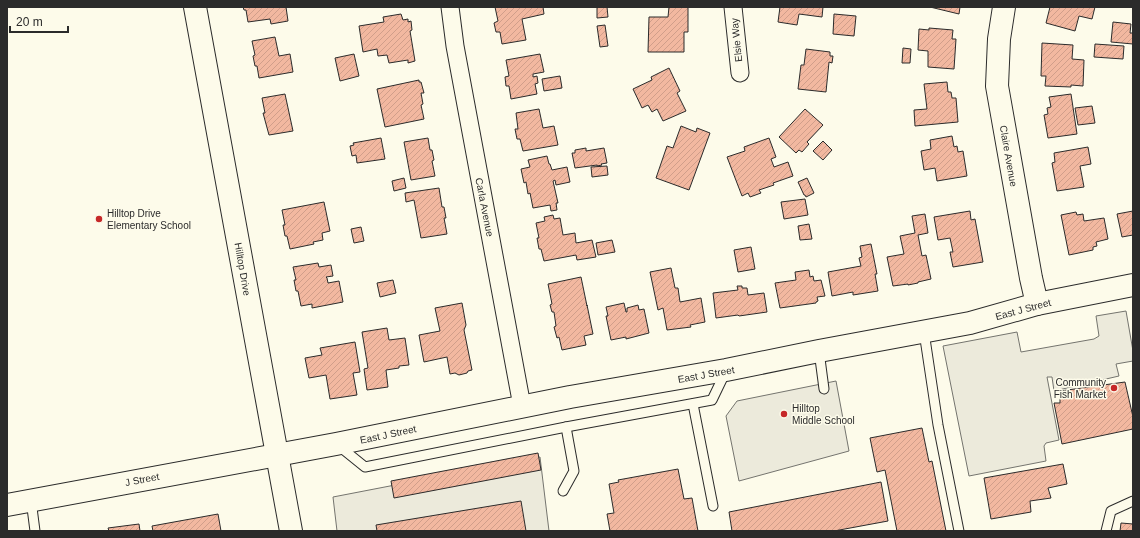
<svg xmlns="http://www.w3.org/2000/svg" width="1140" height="538" viewBox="0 0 1140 538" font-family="Helvetica,sans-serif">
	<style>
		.parking { fill: #eceadb; stroke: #74746e }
		.building { fill: url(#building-hatch); stroke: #2b2b2b }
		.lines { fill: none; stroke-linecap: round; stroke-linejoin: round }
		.service-casing { stroke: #2b2b2b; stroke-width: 11 }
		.minor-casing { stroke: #2b2b2b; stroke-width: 19 }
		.tertiary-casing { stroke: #2b2b2b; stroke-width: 24 }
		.secondary-casing { stroke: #2b2b2b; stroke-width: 24 }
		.service { stroke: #fdfbea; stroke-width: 9 }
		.minor { stroke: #fdfbea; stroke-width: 17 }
		.tertiary { stroke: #fdfbea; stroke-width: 22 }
		.secondary { stroke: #fdfbea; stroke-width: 22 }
		.poi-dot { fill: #c62828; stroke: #fdfbea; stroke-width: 1.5 }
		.labels { text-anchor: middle; stroke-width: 3; stroke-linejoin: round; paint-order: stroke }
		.street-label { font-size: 10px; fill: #2b2b2b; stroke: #fdfbea }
		.poi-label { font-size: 10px; fill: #2b2b2b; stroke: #fdfbea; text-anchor: start }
	</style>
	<defs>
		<pattern id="building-hatch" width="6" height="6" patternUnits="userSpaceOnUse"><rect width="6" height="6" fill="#f2b8a0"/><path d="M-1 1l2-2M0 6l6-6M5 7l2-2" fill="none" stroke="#d09e8a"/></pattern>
	</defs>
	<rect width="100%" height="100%" fill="#fdfbea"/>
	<g class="parking">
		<path d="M1126,311L1133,351V361L1116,364L1119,376L1054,391L1052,377H1047L1059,440L1046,443L1044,446L1046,461L969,476L943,346L1017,332L1021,352L1094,339L1099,336L1096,316Z"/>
		<path d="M836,381L849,451L739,481L726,416L737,401Z"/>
		<path d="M540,457L549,531H337L333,497Z"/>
	</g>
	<g class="building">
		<path d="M243,7H286L288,21L271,24L270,19L248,22L246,10H244Z"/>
		<path d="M495,7H543L544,14L522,19L526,40L502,44L500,32H496L494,23L498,21Z"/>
		<path d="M597,7H607L608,17L597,18Z"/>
		<path d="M669,7H688V32H684V52H648L649,17H668Z"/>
		<path d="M780,7H823L822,17L799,14L797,25L778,22Z"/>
		<path d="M930,7H960L959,14Z"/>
		<path d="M1050,7H1095L1092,19L1079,16L1075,31L1046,23Z"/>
		<path d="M401,14L403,20L408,19V22L411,21L412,30L410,31L415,61L408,63V60L389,63L387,55L378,56L377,49L363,52L359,26L384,22L383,17Z"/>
		<path d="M834,14L856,16L854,36L833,34Z"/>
		<path d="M1113,22L1131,24L1130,33H1133V44L1111,42Z"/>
		<path d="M605,25L608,46L600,47L597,26Z"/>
		<path d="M929,28L953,30L952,39H956L954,69L928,67V51L918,50L919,29L929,30Z"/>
		<path d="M275,37L279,56L290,54L293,72L259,78L257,66H255L253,56L255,55L252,41Z"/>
		<path d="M1042,43L1073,45L1072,59L1084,60L1083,86L1071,85V87L1045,86L1046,76H1041Z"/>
		<path d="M1095,44L1124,46L1123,59L1094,57Z"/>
		<path d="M903,48L911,49L910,63H902Z"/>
		<path d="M806,49L830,52V56H833L832,63L829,62L826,92L798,89L801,65H804Z"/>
		<path d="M354,54L359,76L340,81L335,58Z"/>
		<path d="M540,54L544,72L533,74V77L537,76L538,83L535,84L537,94L511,99L509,86H506L505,77L509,76L506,60Z"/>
		<path d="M669,68L680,91L677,93L686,111L663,121L657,109L652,112L648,105L642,108L633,89L652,80L651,77Z"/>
		<path d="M560,76L562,88L544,91L542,79Z"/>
		<path d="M419,80V82H421L424,93H421L423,104L421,105L424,119L385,127L377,89Z"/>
		<path d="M947,82L948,92H951L952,98H956L958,122L915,126L914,110L927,109L924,84Z"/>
		<path d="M285,94L293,131L269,135L263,113H265L262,98Z"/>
		<path d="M1071,94L1077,134L1048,138L1044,115L1048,114L1047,108L1051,107L1049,97Z"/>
		<path d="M1092,106L1095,123L1078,125L1075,108Z"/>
		<path d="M539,109L543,128L554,126L558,145L523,151L520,139H517L515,129H518L516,113Z"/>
		<path d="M805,109L823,125L807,142L809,144L802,152L799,150L796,153L779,137Z"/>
		<path d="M681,126L696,132L697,128L710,133L689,190L656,178L667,146L673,148Z"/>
		<path d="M952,136L954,147L957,146L958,152L963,151L967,176L937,181L935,168L924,170L921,151L931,149L930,140Z"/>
		<path d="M381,138L385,159L357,163L356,155L352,156L350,146L354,145L353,143Z"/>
		<path d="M428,138L430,150H432L434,160L432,161L435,176L411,180L404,142Z"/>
		<path d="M769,138L776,157L771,159L774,167L788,162L793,176L773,183L774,185L759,190L761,193L750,197L748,193L742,196L727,157L745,151L744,147Z"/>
		<path d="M823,141L832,150L823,160L813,151Z"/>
		<path d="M1088,147L1091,164L1080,166L1084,187L1057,191L1052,163L1055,162L1054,153Z"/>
		<path d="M586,148V151L604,148L607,163L601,164L602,165L597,166V165L575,168L572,153H575V150Z"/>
		<path d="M547,156L549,164H550L552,170L567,167L570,182L556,185L555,180L553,181L558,203H556L557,210L551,211L550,205L533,208L530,193L528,194L526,182L524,183L521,169L530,167L528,160Z"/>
		<path d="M607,166L608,175L592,177L591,167Z"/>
		<path d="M404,178L406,188L394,191L392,181Z"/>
		<path d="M807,178L814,193L806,197L805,195H804L798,182Z"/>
		<path d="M439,188L442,207H444L446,218H444L447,234L421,238L414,200L406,202L405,193Z"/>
		<path d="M805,199L808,215L784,219L781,202Z"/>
		<path d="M324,202L330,231L322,233L323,240L313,242L314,244L290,249L287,236H285L283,225H285L282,210Z"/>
		<path d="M970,211L971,220L975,219L983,262L953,267L950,252H953L950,238L938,240L934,217Z"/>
		<path d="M1133,211V235L1122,237L1117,214Z"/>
		<path d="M1076,212L1077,215L1083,214L1084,221L1104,218L1108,239L1096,242L1097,246L1093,247V250L1069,255L1061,215Z"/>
		<path d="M925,214L928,233L918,235L922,256L926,255L931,279L918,282V283L908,285V284L893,286L887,257L904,254L900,236L915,233L912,216Z"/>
		<path d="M553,215L554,219L560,218L563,235L575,233L576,243L592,240L596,257L577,260L576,255L544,261L541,249H539L537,238H539L536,223L545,221L544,217Z"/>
		<path d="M809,224L812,239L800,240L798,226Z"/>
		<path d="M361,227L364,241L354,243L351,229Z"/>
		<path d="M612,240L615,252L598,255L596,243Z"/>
		<path d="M871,244L877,274H875L878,291L853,295V292L832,296L828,272L861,266L859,258L862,257L860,246Z"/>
		<path d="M751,247L755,269L738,272L734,250Z"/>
		<path d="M318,263L319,267L331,265L333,276L326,277L327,278L328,283L339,281L343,302L312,308V304L301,306L298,291H296L294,280H296L293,267Z"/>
		<path d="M671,268L675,288H678L680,302L701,298L705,322L690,325L691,327L667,330L663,308L658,310L650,272Z"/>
		<path d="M809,270L810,277L813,276L814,281L821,280L825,296L817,297L818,301L816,302V303L780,308L775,283L796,280L795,272Z"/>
		<path d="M581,277L587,306V305L593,334L584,336L586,345L562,350L559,337L557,338L554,327L556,326L554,312H552L550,305L552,304L548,284Z"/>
		<path d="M393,280L396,293L380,297L377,283Z"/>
		<path d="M737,286H742V288H747L748,295L764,293L767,312L739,316L738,315L716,318L713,293L738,290Z"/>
		<path d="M462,303L466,325L464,330L472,370L468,371L467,373L459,375L455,373L450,374L447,357L424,362L419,335L440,331L435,308Z"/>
		<path d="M624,303L626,312H627V308L638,305L639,310L644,309L649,333L626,339V337L611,340L606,316H608L606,307Z"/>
		<path d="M387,328L389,340L405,338L409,365L399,366V368L386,370L388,387L367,390L364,369L368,368L362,332Z"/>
		<path d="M355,342L360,372L353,373L357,395L330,399L326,375L309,378L305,358L322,355L320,348Z"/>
		<path d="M1125,382L1133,417V429L1062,444L1054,403H1060V391Z"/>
		<path d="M922,428L929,462L932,461L946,531H897L885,470L877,472L870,438Z"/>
		<path d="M538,453L541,470L394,498L391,481Z"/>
		<path d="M1063,464L1067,484L1048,488L1051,498L1030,501L1031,512L991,519L984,478Z"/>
		<path d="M678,469L684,499L692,498L698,531H610L607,514L614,513L609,484L619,482L618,480Z"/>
		<path d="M881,482L888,521L834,531H732L729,512Z"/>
		<path d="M521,501L526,531H377L376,525Z"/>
		<path d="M218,514L221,531H153L152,526Z"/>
		<path d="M1121,523L1133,524V531H1120Z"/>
		<path d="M139,524L140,531H109L108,528Z"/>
	</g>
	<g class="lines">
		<defs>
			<g id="service">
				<path d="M924,332L938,425L959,531"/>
				<path d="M819,351L824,389"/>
				<path d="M693,404L713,506"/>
				<path d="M339,446L365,467L566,427L712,400L726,371"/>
				<path d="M563,491L574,471L566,427"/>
				<path d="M31,500L35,531"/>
				<path d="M1106,531L1111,511L1133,501"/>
			</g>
			<g id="minor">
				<path d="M450,7L455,46L522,406"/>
				<path d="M733,7L740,73"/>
			</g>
			<g id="tertiary">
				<path d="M1004,7L999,39L997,86L1031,278L1037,304"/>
				<path d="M7,505L336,444L570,397L726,370L819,351L970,323L1037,304L1133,285"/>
			</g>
			<path id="secondary" d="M195,7L291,531"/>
		</defs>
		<use href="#service" class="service-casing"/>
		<use href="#minor" class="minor-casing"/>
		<use href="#tertiary" class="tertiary-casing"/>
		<use href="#secondary" class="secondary-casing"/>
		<use href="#service" class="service"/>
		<use href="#minor" class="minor"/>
		<use href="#tertiary" class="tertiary"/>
		<use href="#secondary" class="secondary"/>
	</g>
	<g class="poi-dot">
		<circle cx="99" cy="219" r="4"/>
		<circle cx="1114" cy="388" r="4"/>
		<circle cx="784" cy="414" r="4"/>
	</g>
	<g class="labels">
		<g class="street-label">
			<text transform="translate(736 40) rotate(-96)" y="4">Elsie Way</text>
			<text transform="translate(1009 156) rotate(80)" y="4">Claire Avenue</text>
			<text transform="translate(485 207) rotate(79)" y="4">Carla Avenue</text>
			<text transform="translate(243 269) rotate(80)" y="4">Hilltop Drive</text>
			<text transform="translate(1023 309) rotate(-15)" y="4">East J Street</text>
			<text transform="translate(706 374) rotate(-10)" y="4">East J Street</text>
			<text transform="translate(388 434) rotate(-12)" y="4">East J Street</text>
			<text transform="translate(142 479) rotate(-11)" y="4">J Street</text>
		</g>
		<g class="poi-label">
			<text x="107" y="217">Hilltop Drive<tspan x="107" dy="12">Elementary School</tspan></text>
			<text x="1106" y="386" text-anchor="end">Community<tspan x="1106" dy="12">Fish Market</tspan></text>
			<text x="792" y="412">Hilltop<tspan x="792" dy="12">Middle School</tspan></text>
		</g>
	</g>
	<rect width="1140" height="538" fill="none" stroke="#2b2b2b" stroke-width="16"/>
	<path d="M10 26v6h58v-6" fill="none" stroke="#2b2b2b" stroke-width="2"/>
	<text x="16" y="26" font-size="12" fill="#2b2b2b" stroke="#fdfbea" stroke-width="3" paint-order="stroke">20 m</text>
</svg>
